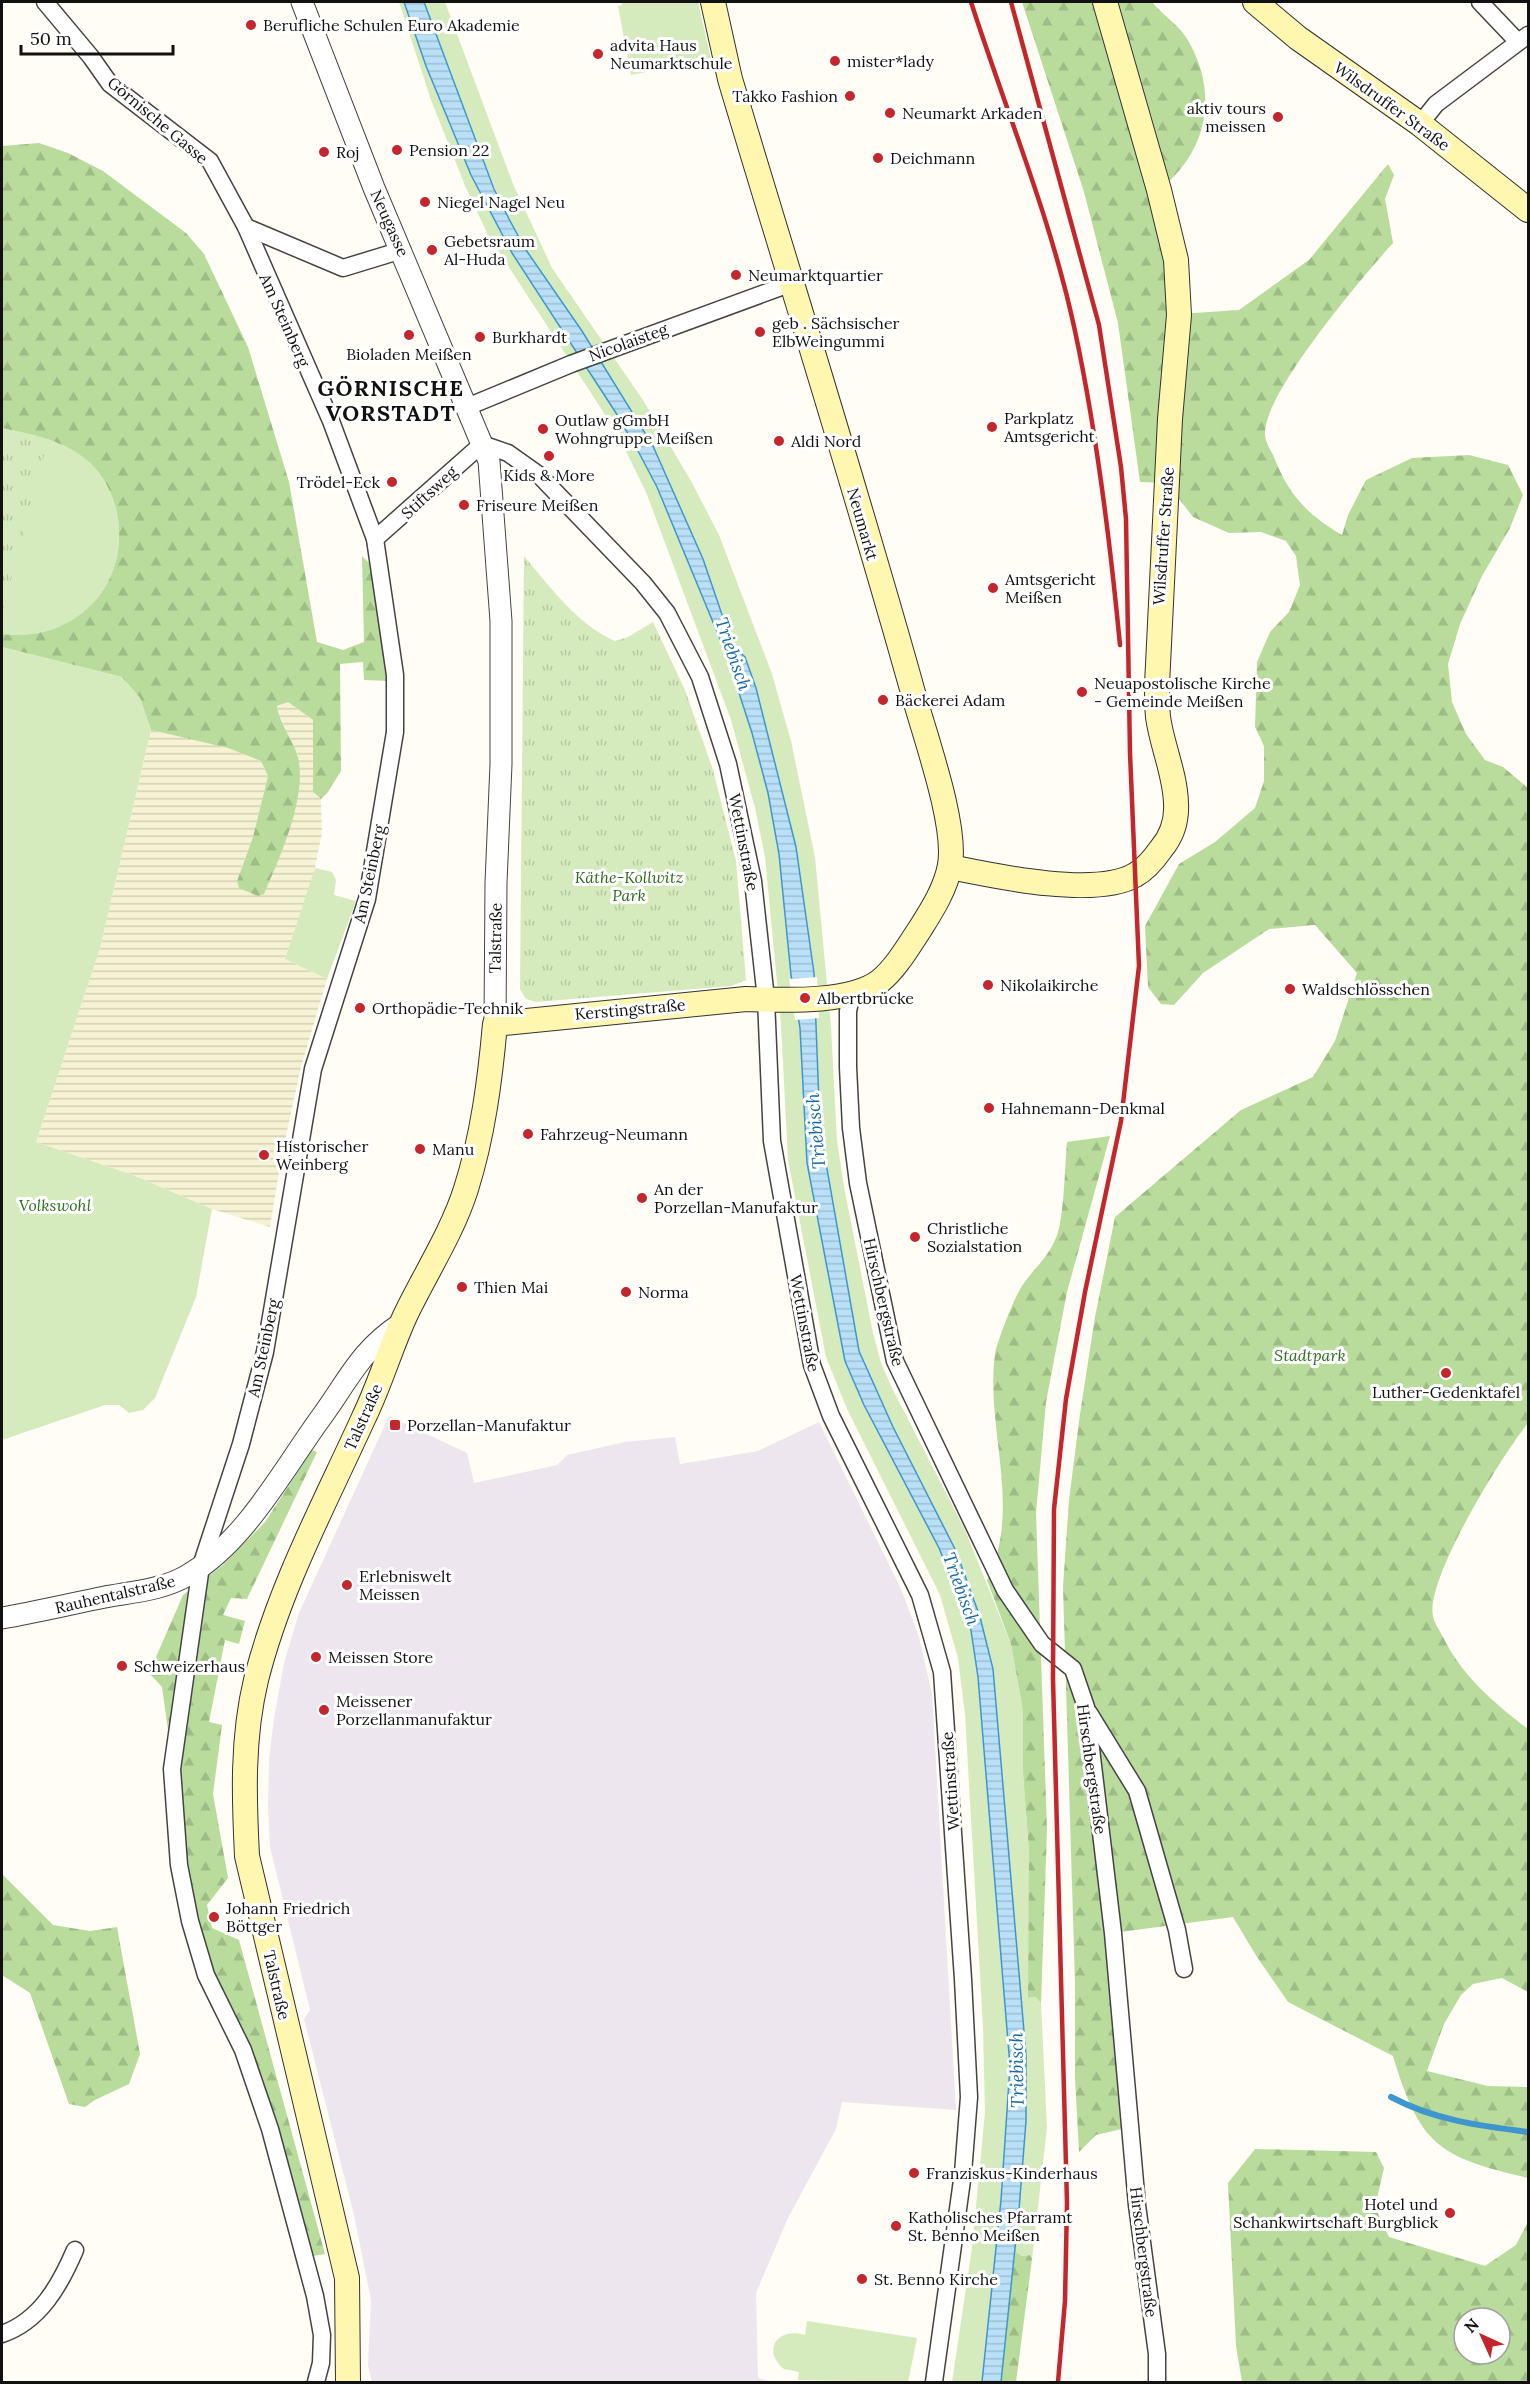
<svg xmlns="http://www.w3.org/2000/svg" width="1530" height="2384" viewBox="0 0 1530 2384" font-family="Lora,serif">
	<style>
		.industrial { fill: #eee6ef }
		.farmland { fill: url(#farmland-rules) }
		.grass { fill: #d5ebbd }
		.forest { fill: url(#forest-firs); fill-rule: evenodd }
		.park { fill: url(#park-tufts) }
		.water { fill: url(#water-rules); stroke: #3f96cf; stroke-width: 1.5 }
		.pier { fill: #fffdf5 }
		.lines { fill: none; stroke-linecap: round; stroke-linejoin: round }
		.stream { stroke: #3f96cf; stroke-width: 6 }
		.minor-casing { stroke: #444; stroke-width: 19 }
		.tertiary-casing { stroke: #444; stroke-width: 23 }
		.secondary-casing { stroke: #333; stroke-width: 26 }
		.minor { stroke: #fff; stroke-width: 16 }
		.tertiary { stroke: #fff; stroke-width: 21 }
		.secondary { stroke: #fff6b0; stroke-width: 24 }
		.rail { stroke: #c4262e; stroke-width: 4.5 }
		.poi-dot { fill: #c4262e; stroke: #fff; stroke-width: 2 }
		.labels { text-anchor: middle; stroke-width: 6; stroke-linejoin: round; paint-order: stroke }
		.poi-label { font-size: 16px; fill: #111; stroke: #fff; text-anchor: start }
		.street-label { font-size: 16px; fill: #111; stroke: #fff }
		.park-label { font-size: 16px; font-style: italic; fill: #2f6b1f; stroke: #fff }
		.water-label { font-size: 18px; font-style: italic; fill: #1768a6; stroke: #fff }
		.district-label { font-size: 22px; font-weight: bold; letter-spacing: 1.5px; fill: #111; stroke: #fff }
	</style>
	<defs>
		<pattern id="farmland-rules" width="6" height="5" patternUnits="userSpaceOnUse" patternTransform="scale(1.5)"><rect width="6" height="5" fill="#f6f3d4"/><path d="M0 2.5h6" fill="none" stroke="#d2cfb5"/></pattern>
		<pattern id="forest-firs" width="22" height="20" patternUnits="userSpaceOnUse" patternTransform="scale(1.5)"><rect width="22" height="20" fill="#b9dc9c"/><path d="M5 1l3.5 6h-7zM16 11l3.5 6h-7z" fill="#9ebc85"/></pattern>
		<pattern id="park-tufts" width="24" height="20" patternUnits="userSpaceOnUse" patternTransform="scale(1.5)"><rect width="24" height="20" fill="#d5ebbd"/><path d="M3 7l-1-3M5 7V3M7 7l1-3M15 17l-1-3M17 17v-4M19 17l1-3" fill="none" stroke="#b6c8a1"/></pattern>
		<pattern id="water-rules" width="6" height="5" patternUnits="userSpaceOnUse" patternTransform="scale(1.5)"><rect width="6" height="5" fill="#b9e0f7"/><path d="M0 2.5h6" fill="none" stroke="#9ebfd3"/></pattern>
	</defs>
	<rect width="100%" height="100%" fill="#fffdf5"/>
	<path class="industrial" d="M389,1416L467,1453L474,1483L557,1465L567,1455L625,1442L675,1437L680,1464L711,1459L758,1451L819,1422L901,1589L919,1637L932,1694L956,2110L842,2102L836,2129L788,2218L756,2293L758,2378L773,2382H372L368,2365L371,2300L354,2215L304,2019L310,2010L270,1847L268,1806L269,1760L274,1718L284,1663L299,1613Z"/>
	<path class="farmland" d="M288,702L313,720L314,794L321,799L322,833L312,882L285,959L327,979L301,1067L282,1154L270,1227L212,1209L133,1175L36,1142L100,948L151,730L228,748L261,761L268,776L253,837L237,881L298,755L279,716L277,706Z"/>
	<g class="grass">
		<path d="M399,2H404L426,66L471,175L512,253L616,413L638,451L657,487L727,656L752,733L768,793L779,854L800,1028L807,1163L845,1361L864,1405L939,1548L970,1624L978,1677L1010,2066L1001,2200L982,2382H952L972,2248L985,2112L983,2027L965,1714L958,1658L940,1595L847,1409L826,1357L788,1160L781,1024L765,857L755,808L731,720L646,492L617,433L488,235L466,188L431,100Z"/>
		<path d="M424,2H445L513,184L552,268L643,400L691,481L719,535L772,674L791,741L815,857L831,1027L837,1141L844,1187L873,1333L881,1363L893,1390L965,1530L1011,1644L1023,1711V1773L1029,1851V1998L1037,1997L1041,2003L1047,2128L1032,2259L1030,2255L1022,2256L1015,2251L1026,2055L993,1669L980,1617L956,1551L893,1427L859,1351L820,1129L814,974L796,847L756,688L745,657L735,648L730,638L703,559L653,446L582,331L526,250L509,219L495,189Z"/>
		<path d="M622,2H698L711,59L631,75L618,6L622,5Z"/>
		<path d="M2,428C33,435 65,440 90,463C105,477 115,498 118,519C128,590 71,643 2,634Z"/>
		<path d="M2,647L122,677L140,698L151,730L100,948L36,1142L133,1175L212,1209L196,1297L155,1398L143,1410L129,1413L119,1405H105L2,1440Z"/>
		<path d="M315,868L332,872L336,880L334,895L356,901L327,979L285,959Z"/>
		<path d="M807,2321L917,2338L908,2382L798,2380L799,2372L784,2369C761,2350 778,2327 805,2335Z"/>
	</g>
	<g class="forest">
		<path d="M1022,2H1152C1163,16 1180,25 1189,42C1219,96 1207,152 1159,190L1179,314L1239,310L1309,260L1388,164L1394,175L1385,199L1393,243C1364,275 1263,394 1265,434C1265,441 1270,449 1273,455C1289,495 1305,513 1342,535L1348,515L1366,480L1412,458L1469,455L1508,465L1523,495L1510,528L1482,576L1460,624L1448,664L1452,702L1466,734L1485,760L1503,767L1528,788V1423C1503,1454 1425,1579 1433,1616C1434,1623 1440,1631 1443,1637C1462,1676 1494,1703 1528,1729V1992L1502,1978L1473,1984L1461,1995L1444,2024L1427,2071L1488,2086L1528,2087V2178C1439,2157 1420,2146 1393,2056L1288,2002L1257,1957L1233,1917L1113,1933L1130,2127L1096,2135L1079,2152L1075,2078V1983L1063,1587L1069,1500L1080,1414L1095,1317L1115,1217L1241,1110L1313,1077L1335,1041L1357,973L1315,925L1269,929L1203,973L1174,1005L1161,1004L1148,987L1145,926L1179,864L1215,842L1255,808L1264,781V746L1255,727L1257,662L1270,632L1289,612L1300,585L1296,556L1286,541L1261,532L1229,533L1193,517L1167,483L1140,482L1118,323L1084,192Z"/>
		<path d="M39,143L68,153L103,171L186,233L204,254L248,347L289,482L317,642L343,650L364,642L362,556L374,568L391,681L364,680L363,662L340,664L341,771L328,792L321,799L313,792V720L288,702L277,706C280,727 296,742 299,762C305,802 280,857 264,894L258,896L239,888L237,881L253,837L268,776L261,761L228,748L151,730L140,698L122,677L2,647V634C71,643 128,590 118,519C115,498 105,477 90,463C65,440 33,435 2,428V146Z"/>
		<path d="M1110,1136L1067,1292L1046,1402L1036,1513L1047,1830L1041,2003L1036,1997L1028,1998L1029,1851L1023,1773V1711L1011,1644L987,1580C1023,1509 985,1429 995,1354C998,1339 1014,1298 1022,1286C1034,1268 1047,1259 1056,1238C1064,1221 1065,1164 1067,1142Z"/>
		<path d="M312,1450L317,1452L247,1599L231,1598L223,1615L245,1621L239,1644L225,1640L209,1722L222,1725L213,1794L228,1878L207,1905L212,1928L239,1940L325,2254L313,2256L281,2141L203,1953L182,1831L162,1687L149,1673L183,1595L223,1565L265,1522Z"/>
		<path d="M2,1874L53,1925L90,1931L117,1927L140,2054L129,2084L95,2100L85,2107L69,2104L30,1993L2,1975Z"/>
		<path d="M1255,2149L1376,2152L1384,2168L1375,2207L1389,2237L1485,2266L1516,2245L1528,2222V2382H1242L1236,2346L1228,2183ZM1464,2318H1500V2354H1464Z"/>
		<path d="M1015,2251L1022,2256L1030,2255L1032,2259L1016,2382H1001Z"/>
	</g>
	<g class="park">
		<path d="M2,434L47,444L2,613Z"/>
		<path d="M524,556C549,586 578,625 615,641L628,637L653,622L685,690L713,770L736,861L746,980L731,986L536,1002L526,999L520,989Z"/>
	</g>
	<path class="water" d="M404,2H424L494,189L509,219L526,250L582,331L653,446L703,559L730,638L735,648L745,657L756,688L796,847L814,973L820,1129L859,1351L893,1427L956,1551L980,1617L993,1669L1026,2055V2121L1019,2210L1001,2382H982L1001,2200L1010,2066L978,1677L970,1624L939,1548L864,1405L845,1361L807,1163L800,1028L791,975L779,854L768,793L752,733L727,656L657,487L638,451L616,413L512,253L471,175L426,66Z"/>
	<path class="pier" d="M817,977L819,1018L795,1020L789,979Z"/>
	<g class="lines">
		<path class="stream" d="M1391,2097C1434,2120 1480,2126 1528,2132"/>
		<defs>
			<g id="minor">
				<path d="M45,2L91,57L110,84L210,161L246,227L331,421L375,539L395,675V732L367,899L313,1069L265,1352L241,1444L201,1566L172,1769L179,1865L190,1921L206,1975L243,2050L270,2129L315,2296L322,2335L321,2363L316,2382"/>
				<path d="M1480,2L1518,42"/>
				<path d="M1420,124L1436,104L1528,35"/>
				<path d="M246,227L343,268L402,250"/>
				<path d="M467,407L571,364L792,283"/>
				<path d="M375,539L482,444L508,453L539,475L643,583L667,613L700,677L728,764L753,881L766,999L772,1141L812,1365L831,1416L920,1595L942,1672L963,1979L969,2097L963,2173L934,2382"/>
				<path d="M852,994L848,1011V1067L851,1128L858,1183L895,1361L1005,1590L1042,1644L1073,1669L1086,1707L1113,1933L1137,2205L1157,2354V2382"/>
				<path d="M1089,1713L1137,1791L1177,1930L1184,1969"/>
				<path d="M2,2334C40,2321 60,2285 75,2250"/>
			</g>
			<g id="tertiary">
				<path d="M302,2L374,188L489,461L501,621V764L496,883L495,1024"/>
				<path d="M2,1618C36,1612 70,1604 105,1597C132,1592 163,1590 188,1575C244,1543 283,1470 320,1419C348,1381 360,1350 402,1323"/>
			</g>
			<g id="secondary">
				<path d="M1255,2L1298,38L1420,124L1528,210"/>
				<path d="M950,867C994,876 1095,898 1135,875C1146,869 1154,859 1161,849C1172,836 1177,820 1176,803C1175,773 1162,746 1158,717C1157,707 1157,696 1157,685L1170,419L1179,315L1176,260L1159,190L1105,2"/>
				<path d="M348,2382L347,2278L247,1856C244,1797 242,1738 256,1680C279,1588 325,1503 364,1417C380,1384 390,1349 405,1316C425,1274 452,1233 466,1189C483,1135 490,1080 495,1024L746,999C782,1000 850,1004 880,981C896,968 908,947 920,929C932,910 946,888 950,865C957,823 924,734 912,689C855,485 791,283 730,79L713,2"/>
			</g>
		</defs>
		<use href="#minor" class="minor-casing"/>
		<use href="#tertiary" class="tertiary-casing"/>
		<use href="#secondary" class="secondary-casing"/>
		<use href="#minor" class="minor"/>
		<use href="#tertiary" class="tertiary"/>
		<use href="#secondary" class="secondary"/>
		<g class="rail">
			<path d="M971,2C1006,111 1051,218 1075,331C1097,434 1110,540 1120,645"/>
			<path d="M1011,2L1099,325L1121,467L1126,519L1130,753L1139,966L1121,1121L1085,1292L1066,1399L1054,1509L1053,1679L1067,2203L1065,2301L1058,2382"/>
		</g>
	</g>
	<g class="poi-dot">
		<circle cx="251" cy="25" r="6"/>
		<circle cx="598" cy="54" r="6"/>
		<circle cx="835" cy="61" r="6"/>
		<circle cx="850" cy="96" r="6"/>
		<circle cx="890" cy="113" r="6"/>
		<circle cx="1278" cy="117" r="6"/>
		<circle cx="397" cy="150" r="6"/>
		<circle cx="324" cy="152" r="6"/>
		<circle cx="878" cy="158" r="6"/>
		<circle cx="425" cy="202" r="6"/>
		<circle cx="432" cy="250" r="6"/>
		<circle cx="736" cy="275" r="6"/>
		<circle cx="760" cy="332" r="6"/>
		<circle cx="409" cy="335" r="6"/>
		<circle cx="480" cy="337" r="6"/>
		<circle cx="992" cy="427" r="6"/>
		<circle cx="543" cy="429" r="6"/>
		<circle cx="779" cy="441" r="6"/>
		<circle cx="549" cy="456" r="6"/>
		<circle cx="392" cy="482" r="6"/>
		<circle cx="464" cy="505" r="6"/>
		<circle cx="993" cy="588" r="6"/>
		<circle cx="1082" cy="692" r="6"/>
		<circle cx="883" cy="700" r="6"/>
		<circle cx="988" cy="985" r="6"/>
		<circle cx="1290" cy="989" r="6"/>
		<circle cx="805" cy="998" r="6"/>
		<circle cx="360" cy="1008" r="6"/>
		<circle cx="989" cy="1108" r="6"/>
		<circle cx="528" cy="1134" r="6"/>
		<circle cx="420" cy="1149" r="6"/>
		<circle cx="264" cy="1155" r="6"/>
		<circle cx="642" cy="1198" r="6"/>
		<circle cx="915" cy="1237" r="6"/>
		<circle cx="462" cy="1287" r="6"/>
		<circle cx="626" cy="1292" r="6"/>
		<circle cx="1446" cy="1373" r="6"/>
		<rect x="389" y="1419" width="12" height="12" rx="3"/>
		<circle cx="347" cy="1585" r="6"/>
		<circle cx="316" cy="1657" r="6"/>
		<circle cx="122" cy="1666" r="6"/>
		<circle cx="324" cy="1710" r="6"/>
		<circle cx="214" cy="1917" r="6"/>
		<circle cx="914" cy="2173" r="6"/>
		<circle cx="1450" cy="2213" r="6"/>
		<circle cx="896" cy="2226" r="6"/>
		<circle cx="862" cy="2279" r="6"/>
	</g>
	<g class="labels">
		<g class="poi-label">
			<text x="263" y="31">Berufliche Schulen Euro Akademie</text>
			<text x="610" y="51">advita Haus<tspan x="610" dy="18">Neumarktschule</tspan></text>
			<text x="847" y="67">mister*lady</text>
			<text x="838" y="102" text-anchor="end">Takko Fashion</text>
			<text x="1266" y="114" text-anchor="end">aktiv tours<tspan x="1266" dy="18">meissen</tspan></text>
			<text x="902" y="119">Neumarkt Arkaden</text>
			<text x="409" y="156">Pension 22</text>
			<text x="336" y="158">Roj</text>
			<text x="890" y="164">Deichmann</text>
			<text x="437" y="208">Niegel Nagel Neu</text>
			<text x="444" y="247">Gebetsraum<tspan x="444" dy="18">Al-Huda</tspan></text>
			<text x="748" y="281">Neumarktquartier</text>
			<text x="772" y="329">geb . Sächsischer<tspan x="772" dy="18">ElbWeingummi</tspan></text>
			<text x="492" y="343">Burkhardt</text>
			<text x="409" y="360" text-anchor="middle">Bioladen Meißen</text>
			<text x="1004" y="424">Parkplatz<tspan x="1004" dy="18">Amtsgericht</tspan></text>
			<text x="555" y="426">Outlaw gGmbH<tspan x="555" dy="18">Wohngruppe Meißen</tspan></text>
			<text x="791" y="447">Aldi Nord</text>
			<text x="549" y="481" text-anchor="middle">Kids &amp; More</text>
			<text x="380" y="488" text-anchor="end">Trödel-Eck</text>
			<text x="476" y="511">Friseure Meißen</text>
			<text x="1005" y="585">Amtsgericht<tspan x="1005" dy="18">Meißen</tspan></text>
			<text x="1094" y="689">Neuapostolische Kirche<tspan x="1094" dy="18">- Gemeinde Meißen</tspan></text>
			<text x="895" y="706">Bäckerei Adam</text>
			<text x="1000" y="991">Nikolaikirche</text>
			<text x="1302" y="995">Waldschlösschen</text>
			<text x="817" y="1004">Albertbrücke</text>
			<text x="372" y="1014">Orthopädie-Technik</text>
			<text x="1001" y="1114">Hahnemann-Denkmal</text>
			<text x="540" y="1140">Fahrzeug-Neumann</text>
			<text x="276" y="1152">Historischer<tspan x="276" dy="18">Weinberg</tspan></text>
			<text x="432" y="1155">Manu</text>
			<text x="654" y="1195">An der<tspan x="654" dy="18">Porzellan-Manufaktur</tspan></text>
			<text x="927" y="1234">Christliche<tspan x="927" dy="18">Sozialstation</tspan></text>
			<text x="474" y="1293">Thien Mai</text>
			<text x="638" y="1298">Norma</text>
			<text x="1446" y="1398" text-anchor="middle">Luther-Gedenktafel</text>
			<text x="407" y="1431">Porzellan-Manufaktur</text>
			<text x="359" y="1582">Erlebniswelt<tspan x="359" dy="18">Meissen</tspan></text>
			<text x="328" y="1663">Meissen Store</text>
			<text x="134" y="1672">Schweizerhaus</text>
			<text x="336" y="1707">Meissener<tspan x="336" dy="18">Porzellanmanufaktur</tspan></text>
			<text x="226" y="1914">Johann Friedrich<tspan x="226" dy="18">Böttger</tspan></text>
			<text x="926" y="2179">Franziskus-Kinderhaus</text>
			<text x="1438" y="2210" text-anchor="end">Hotel und<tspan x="1438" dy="18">Schankwirtschaft Burgblick</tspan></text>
			<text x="908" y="2223">Katholisches Pfarramt<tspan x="908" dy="18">St. Benno Meißen</tspan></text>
			<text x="874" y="2285">St. Benno Kirche</text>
		</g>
		<g class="street-label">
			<text transform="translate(1392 106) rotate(36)" y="6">Wilsdruffer Straße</text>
			<text transform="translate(158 120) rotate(40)" y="6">Görnische Gasse</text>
			<text transform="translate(390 223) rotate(66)" y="6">Neugasse</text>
			<text transform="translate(285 320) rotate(66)" y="6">Am Steinberg</text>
			<text transform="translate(628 342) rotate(-20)" y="6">Nicolaisteg</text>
			<text transform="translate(429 492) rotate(-43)" y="6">Stiftsweg</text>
			<text transform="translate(863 524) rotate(74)" y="6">Neumarkt</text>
			<text transform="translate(1163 536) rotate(-86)" y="6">Wilsdruffer Straße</text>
			<text transform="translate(744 842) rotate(79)" y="6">Wettinstraße</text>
			<text transform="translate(369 874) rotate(-78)" y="6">Am Steinberg</text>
			<text transform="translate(495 938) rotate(-89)" y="6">Talstraße</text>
			<text transform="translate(630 1009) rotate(-5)" y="6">Kerstingstraße</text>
			<text transform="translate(884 1302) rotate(77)" y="6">Hirschbergstraße</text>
			<text transform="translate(805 1323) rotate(79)" y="6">Wettinstraße</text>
			<text transform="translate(263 1348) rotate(-78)" y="6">Am Steinberg</text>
			<text transform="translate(363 1417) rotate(-66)" y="6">Talstraße</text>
			<text transform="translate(115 1594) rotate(-13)" y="6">Rauhentalstraße</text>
			<text transform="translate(1092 1769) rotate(82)" y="6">Hirschbergstraße</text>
			<text transform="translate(950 1781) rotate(-94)" y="6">Wettinstraße</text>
			<text transform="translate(277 1985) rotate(77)" y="6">Talstraße</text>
			<text transform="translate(1144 2252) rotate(83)" y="6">Hirschbergstraße</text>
		</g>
		<g class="park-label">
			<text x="629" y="883">Käthe-Kollwitz<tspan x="629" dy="18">Park</tspan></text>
			<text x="55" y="1211">Volkswohl</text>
			<text x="1310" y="1361">Stadtpark</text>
		</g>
		<g class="water-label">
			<text transform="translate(733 654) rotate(71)" y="6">Triebisch</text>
			<text transform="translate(816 1131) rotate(-95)" y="6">Triebisch</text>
			<text transform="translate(961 1589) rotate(70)" y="6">Triebisch</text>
			<text transform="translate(1017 2070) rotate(-91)" y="6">Triebisch</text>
		</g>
		<g class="district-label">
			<text x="391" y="396">GÖRNISCHE<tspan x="391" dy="25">VORSTADT</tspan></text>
		</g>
	</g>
	<rect width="1530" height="2384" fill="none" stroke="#111111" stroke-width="6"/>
	<g transform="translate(1482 2336) rotate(315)"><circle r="28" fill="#ffffff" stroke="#a0a0a0" stroke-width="1.5"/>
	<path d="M0-4.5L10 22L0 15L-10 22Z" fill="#c4262e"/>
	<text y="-9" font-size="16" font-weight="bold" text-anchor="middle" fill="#111111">N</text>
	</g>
	<path d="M21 45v9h152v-9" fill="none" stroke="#111111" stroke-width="3"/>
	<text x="30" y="45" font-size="18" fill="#111111" stroke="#ffffff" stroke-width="4.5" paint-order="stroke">50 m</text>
</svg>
